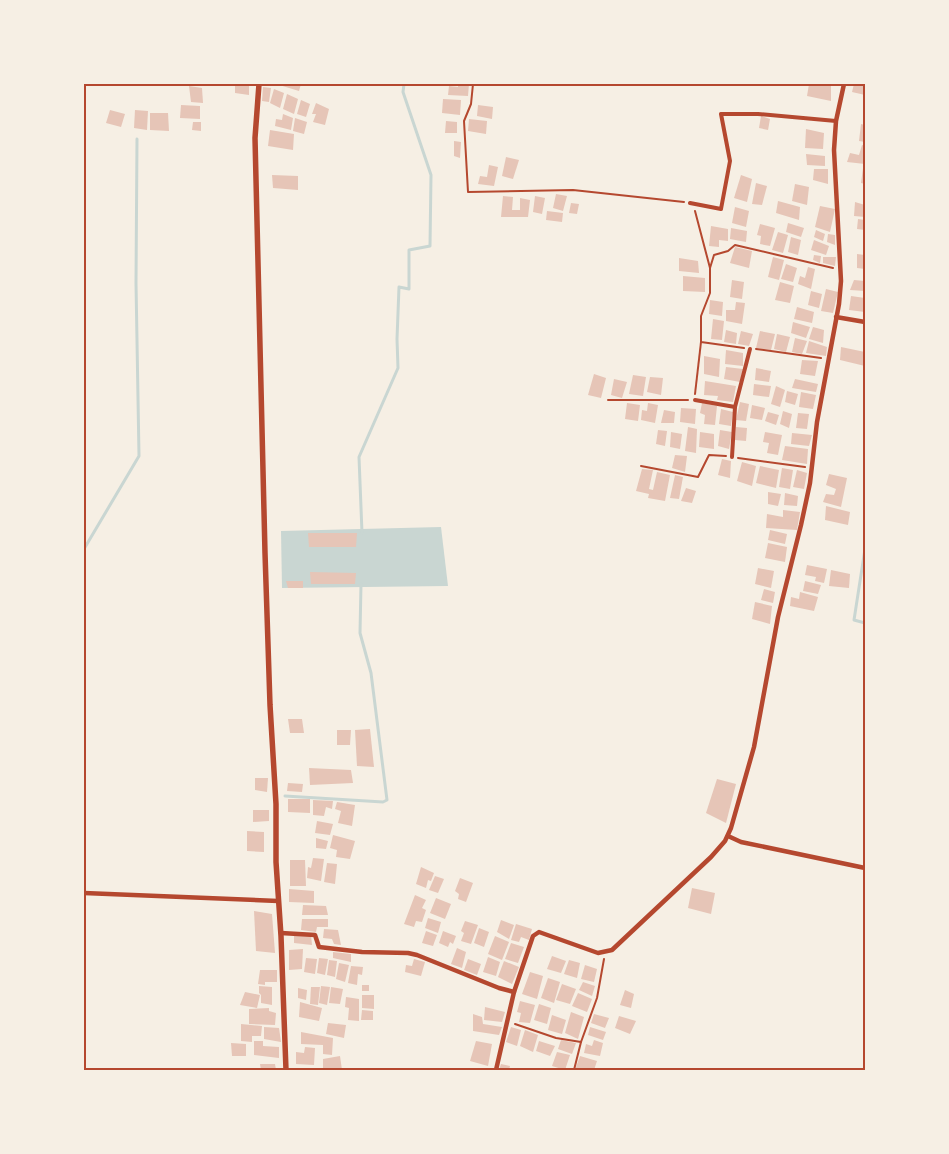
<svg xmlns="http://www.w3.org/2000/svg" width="949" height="1154" viewBox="0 0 949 1154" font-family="'PT Sans Narrow',sans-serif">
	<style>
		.water { fill: #c9d6d2 }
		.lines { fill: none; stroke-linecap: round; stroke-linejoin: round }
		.stream { stroke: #c9d6d2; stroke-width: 3 }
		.building { fill: #e6c5b7 }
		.path { stroke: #b5482f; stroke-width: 2 }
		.pedestrian { stroke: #b5482f; stroke-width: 4 }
		.minor { stroke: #b5482f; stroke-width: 4.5 }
		.tertiary { stroke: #b5482f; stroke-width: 5.5 }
		.neatline { fill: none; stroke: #b5482f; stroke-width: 2 }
	</style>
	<rect width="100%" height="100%" fill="#f6efe4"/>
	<path class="water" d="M441,527L448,586L282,588L281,531Z"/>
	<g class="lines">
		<g class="stream">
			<path d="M362,533L359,457L398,368L397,339L399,287L409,289V250L430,246L431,175L403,92L404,84"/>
			<path d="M84,549L139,456L136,283L137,139"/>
			<path d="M865,549L854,620L865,623"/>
			<path d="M285,796L383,802L387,800L371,673L360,633L361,584"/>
		</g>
	</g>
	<g class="building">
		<path d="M235,84H249V95L235,93Z"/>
		<path d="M276,84H301L299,91Z"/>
		<path d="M458,84H469L468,96L448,95L449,86L458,87Z"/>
		<path d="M809,84H831V101L807,96Z"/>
		<path d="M854,84H865V95L852,92Z"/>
		<path d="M189,86L202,88L203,103L191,102Z"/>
		<path d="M263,87L271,88L269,102L262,101Z"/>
		<path d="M274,89L284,93L280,108L270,103Z"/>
		<path d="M287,94L298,99L294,114L283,109Z"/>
		<path d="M443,99L461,100L460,115L442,113Z"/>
		<path d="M301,100L310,104L306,117L297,114Z"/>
		<path d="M316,103L329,109L325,125L313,122L316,114H312Z"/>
		<path d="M181,105L200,106V119L180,118Z"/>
		<path d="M478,105L493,107L492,119L477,116Z"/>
		<path d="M110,110L125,114L121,127L106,123Z"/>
		<path d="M135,110L148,111L147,130L134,128Z"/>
		<path d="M150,113H168L169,131L150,130Z"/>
		<path d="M283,114L293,118L291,130L275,126L276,119L282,120Z"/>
		<path d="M761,116L770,119L768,130L759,128Z"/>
		<path d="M295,118L307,122L304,134L293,131Z"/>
		<path d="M469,119L487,121L486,134L468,131Z"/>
		<path d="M446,121L457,122V133H445Z"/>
		<path d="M193,122H201V131L192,130Z"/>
		<path d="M861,124L865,125V142L859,141Z"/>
		<path d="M806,129L824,133L823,149L805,148Z"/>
		<path d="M270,130L294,134L293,150L268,146Z"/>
		<path d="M454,141L461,142L460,158L454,156Z"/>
		<path d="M862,145L865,146V164L847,162L850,153L859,155Z"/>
		<path d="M806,154L825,156V166L807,165Z"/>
		<path d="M506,157L519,160L513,179L502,176Z"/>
		<path d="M489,165L498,167L494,186L478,184L480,176L487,177Z"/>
		<path d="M863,168L865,169V184L861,183Z"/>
		<path d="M814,169H828V184L813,180Z"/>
		<path d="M272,175L298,176V190L273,188Z"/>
		<path d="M741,175L752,179L747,202L734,198Z"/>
		<path d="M756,183L767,186L762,205L752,204Z"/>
		<path d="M795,184L809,187L807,205L792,201Z"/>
		<path d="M556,194L567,196L563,211L553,208Z"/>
		<path d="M503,196L513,197L512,210H520V198L530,200L528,217H501Z"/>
		<path d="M535,196L545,198L542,214L533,212Z"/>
		<path d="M778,201L800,207L799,220L776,213Z"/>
		<path d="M855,202L865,205V217L854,216Z"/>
		<path d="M571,203L579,204L577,214L569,213Z"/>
		<path d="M820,206L835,209L830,232L815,227Z"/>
		<path d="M735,207L749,211L746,227L732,223Z"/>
		<path d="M547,211L563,213L562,222L546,220Z"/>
		<path d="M858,219L865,220V230L857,229Z"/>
		<path d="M788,223L804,228L801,237L786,232Z"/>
		<path d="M760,224L775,228L770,246L760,244L761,236L757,235Z"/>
		<path d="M711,226L728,229V241L719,240V247L709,246Z"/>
		<path d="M731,228L747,231L746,242L730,239Z"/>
		<path d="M816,230L825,234L823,241L814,237Z"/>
		<path d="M778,232L788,235L783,253L772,250Z"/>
		<path d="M828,234L835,235V245L827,242Z"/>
		<path d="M791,237L801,240L798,255L788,252Z"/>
		<path d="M814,240L829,246L826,255L811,250Z"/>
		<path d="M735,247L752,251L749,268L730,263Z"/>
		<path d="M857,254L865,255V269L857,268Z"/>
		<path d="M814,255L821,256L820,263L813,260Z"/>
		<path d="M773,257L784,260L779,280L768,277Z"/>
		<path d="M823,257H836L835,266L823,263Z"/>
		<path d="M679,258L698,261L699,273L679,271Z"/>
		<path d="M786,264L797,268L793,282L781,279Z"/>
		<path d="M808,267L815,269L811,289L798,284L800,276L805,278Z"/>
		<path d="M683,276L705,278V292L683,291Z"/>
		<path d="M732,280L744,282L742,299L730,297Z"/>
		<path d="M854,280L865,281V291L850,290Z"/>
		<path d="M780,282L794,286L790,303L775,300Z"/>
		<path d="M826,289L838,292L833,313L821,311Z"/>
		<path d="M811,291L822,294L819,308L808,305Z"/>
		<path d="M851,296L865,298V312L849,310Z"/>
		<path d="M710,300L723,302L722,316L709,314Z"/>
		<path d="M736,302L745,303L742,324L726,321V310H735Z"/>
		<path d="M797,307L814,312L812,323L794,319Z"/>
		<path d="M713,319L724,321L722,340L711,339Z"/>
		<path d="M793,322L810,327L806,338L791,333Z"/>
		<path d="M813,327L824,330L823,343L809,339Z"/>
		<path d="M726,330L737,333L736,344L724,342Z"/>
		<path d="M741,331L753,334L749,346L738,344Z"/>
		<path d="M760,331L775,334L771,350L756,348Z"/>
		<path d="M777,334L790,337L786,352L774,349Z"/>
		<path d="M795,338L807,341L802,354L792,352Z"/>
		<path d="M809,341L827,347L826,356L806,353Z"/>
		<path d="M841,347L865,352V366L840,360Z"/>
		<path d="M726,350L743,353V366L725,364Z"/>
		<path d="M704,356L720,359L719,377L704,374Z"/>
		<path d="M802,360L818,361L815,376L800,374Z"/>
		<path d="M726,367L743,369L740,382L724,379Z"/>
		<path d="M756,368L771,371L769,382L755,380Z"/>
		<path d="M594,374L606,378L601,398L588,395Z"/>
		<path d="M633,375L646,377L643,396L629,394Z"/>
		<path d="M650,377L663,378L661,395L647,392Z"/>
		<path d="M614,379L627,382L622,398L611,395Z"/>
		<path d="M795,379L818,384L816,392L792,388Z"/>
		<path d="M705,381L736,386L733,402L717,400L718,396L704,395Z"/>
		<path d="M754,384L771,386L769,397L753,395Z"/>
		<path d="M776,386L785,390L780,407L771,404Z"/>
		<path d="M787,391L798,394L795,405L785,402Z"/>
		<path d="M801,392L816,395L813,409L799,407Z"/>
		<path d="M740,402L749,404L746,421L736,420Z"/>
		<path d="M627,403L640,405L638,421L625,419Z"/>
		<path d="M648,403L658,405L655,423L641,420L642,410L647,411Z"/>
		<path d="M702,403L717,406L715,425L704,424L705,415L700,413Z"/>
		<path d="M752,405L765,408L762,420L750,418Z"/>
		<path d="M681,408L696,409L695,424L680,422Z"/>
		<path d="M721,409L733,412L731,426L719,424Z"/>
		<path d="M664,410L675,412L674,423H661Z"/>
		<path d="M783,411L792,414L789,428L780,424Z"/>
		<path d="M768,412L779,415L776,425L765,421Z"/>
		<path d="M798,413L809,414L807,429L796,428Z"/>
		<path d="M688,427L697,429L696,453L685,451Z"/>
		<path d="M736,427L747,428L746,441L735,440Z"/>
		<path d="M658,430L667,431L665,446L656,444Z"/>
		<path d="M720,430L732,432L729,449L718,446Z"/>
		<path d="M671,432L682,434L680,449L670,447Z"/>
		<path d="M700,432L714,434V449L699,447Z"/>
		<path d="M765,432L782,435L778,455L767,453L769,443L763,442Z"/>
		<path d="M792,433L812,435L809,446L791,444Z"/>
		<path d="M785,446L808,449L807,464L782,460Z"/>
		<path d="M675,455L687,456L685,472L672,468Z"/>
		<path d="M722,459L731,461L730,478L718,475Z"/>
		<path d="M742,462L756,466L752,486L737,481Z"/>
		<path d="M760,466L779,470L776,488L756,483Z"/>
		<path d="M782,468L793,470L790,489L779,487Z"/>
		<path d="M642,469L653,470L649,489L653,490L657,472L670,475L665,501L648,498L649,494L636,491Z"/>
		<path d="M797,470L807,473L804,489L793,487Z"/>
		<path d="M829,474L847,478L841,507L823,502L826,494L834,495L836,489L826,485Z"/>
		<path d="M675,475L683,477L679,499L670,498Z"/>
		<path d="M686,488L696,491L692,503L681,501Z"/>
		<path d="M768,492L781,494L778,506L768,504Z"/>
		<path d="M785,493L798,496L797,506L784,505Z"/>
		<path d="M826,506L850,512L848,525L825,520Z"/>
		<path d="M783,510L800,512L797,530L766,528L767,514L783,517Z"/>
		<path d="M770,530L787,534L785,544L768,540Z"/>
		<path d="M308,533H357L356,547H309Z"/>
		<path d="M768,543L787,547L785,562L765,558Z"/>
		<path d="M807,565L827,569L824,583L815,581L816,577L805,575Z"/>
		<path d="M758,568L774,571L771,588L755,584Z"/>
		<path d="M831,570L850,574L849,588L829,586Z"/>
		<path d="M310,572L356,573L355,584H311Z"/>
		<path d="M286,581H303V588H288Z"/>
		<path d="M805,581L821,585L818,594L803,591Z"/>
		<path d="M764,589L775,592L773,603L761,600Z"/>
		<path d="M800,592L818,597L814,611L790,606L791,597L799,599Z"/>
		<path d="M755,602L772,606L770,624L752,619Z"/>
		<path d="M288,719H302L304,733H290Z"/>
		<path d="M370,729L374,767L357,766L355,730Z"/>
		<path d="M337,730H351L350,745H337Z"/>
		<path d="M309,768L351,770L353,783L310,785Z"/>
		<path d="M255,778H268L267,792L255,790Z"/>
		<path d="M717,779L736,784L726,823L706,813Z"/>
		<path d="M288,783L303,784L302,792L287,791Z"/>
		<path d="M288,799H310V813L288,812Z"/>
		<path d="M313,800L333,801L332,809L326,807L324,816L313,815Z"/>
		<path d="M337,802L355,805L352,826L338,823L341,811L335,809Z"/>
		<path d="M253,810H269V821L253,822Z"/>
		<path d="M317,821L333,824L330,835L315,833Z"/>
		<path d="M247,831L264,832V852L247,851Z"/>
		<path d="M333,835L355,841L350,859L336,857L337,850L330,848Z"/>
		<path d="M316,838L328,841L326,849L316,848Z"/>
		<path d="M313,858L324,859L321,881L307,878L308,867L311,868Z"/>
		<path d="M290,860H305L306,886H290Z"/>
		<path d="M327,863L337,864L335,884L324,882Z"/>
		<path d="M421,867L434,873L431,881L428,880L426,888L416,884Z"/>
		<path d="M435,876L444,879L438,893L429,890Z"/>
		<path d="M460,878L473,883L466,902L458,899L459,894L455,891Z"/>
		<path d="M692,888L715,893L711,914L688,908Z"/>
		<path d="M289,889L314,891V903L289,902Z"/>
		<path d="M415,895L426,900L422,908L426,910L422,922L416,921L414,927L404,924Z"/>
		<path d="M436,898L451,904L445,919L430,913Z"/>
		<path d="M303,905L326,906L328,915H302Z"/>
		<path d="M254,911L272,914L275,953L256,951Z"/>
		<path d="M428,918L441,922L438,933L425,928Z"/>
		<path d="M302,919H328V927H317L316,932L301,930Z"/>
		<path d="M501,920L514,925L509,939L497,932Z"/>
		<path d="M465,921L478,925L471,944L461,941L464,933L461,931Z"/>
		<path d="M516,924L532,929L529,940L521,937L519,942L511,940Z"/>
		<path d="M479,928L489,932L484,947L474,943Z"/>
		<path d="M324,929L338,930L341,945L334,944L332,939L323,938Z"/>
		<path d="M426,931L437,935L433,946L422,943Z"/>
		<path d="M443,931L456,936L453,944L450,942L448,947L439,943Z"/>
		<path d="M294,934L311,935L312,945L294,943Z"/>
		<path d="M495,936L509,942L502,960L488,954Z"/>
		<path d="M511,943L524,947L518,963L505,959Z"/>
		<path d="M457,948L466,952L462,968L451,964Z"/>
		<path d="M303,949L302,969L289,970V950Z"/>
		<path d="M333,952L351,954V962L333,958Z"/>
		<path d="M552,956L566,961L561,973L547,969Z"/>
		<path d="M488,957L500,962L496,976L483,972Z"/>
		<path d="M306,958L317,959L315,974L304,972Z"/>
		<path d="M319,958L328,959L325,975L317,973Z"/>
		<path d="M414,959L425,962L421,976L405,972L406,965L412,966Z"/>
		<path d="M468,959L481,964L477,975L464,970Z"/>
		<path d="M329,960L337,961L335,977L327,975Z"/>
		<path d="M569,960L580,963L577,978L564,974Z"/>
		<path d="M504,961L519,967L512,984L498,977Z"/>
		<path d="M339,963L349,965L345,982L336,979Z"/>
		<path d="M585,965L597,969L594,982L581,979Z"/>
		<path d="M351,966L363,967L362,975L358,974L357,985L348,983Z"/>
		<path d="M260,970H277V982H265V985L258,984Z"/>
		<path d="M530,972L543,976L537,999L522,994Z"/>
		<path d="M548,978L560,982L554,1003L541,998Z"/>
		<path d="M583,982L595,986L592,996L579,990Z"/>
		<path d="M562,984L576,989L570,1004L556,1000Z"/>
		<rect x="362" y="985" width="7" height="6"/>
		<path d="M259,986L272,987V1005L261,1003V995L259,993Z"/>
		<path d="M321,986L330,987L327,1005L319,1003Z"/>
		<path d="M311,987H320L318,1005L310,1004Z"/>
		<path d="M331,987L343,989L340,1004L329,1003Z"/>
		<path d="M298,988L307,990L306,1000L298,998Z"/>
		<path d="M625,990L634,994L631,1008L620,1005Z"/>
		<path d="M245,992L260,995L257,1008L240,1005Z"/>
		<path d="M578,993L592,999L587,1012L572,1006Z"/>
		<path d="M362,995H374V1009L362,1008Z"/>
		<path d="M346,997L359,999V1021L348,1020L349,1008L345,1007Z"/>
		<path d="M520,1001L535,1005L530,1023L519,1022L521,1013L517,1012Z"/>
		<path d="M300,1002L322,1008L319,1021L299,1017Z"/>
		<path d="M539,1004L551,1008L547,1024L534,1020Z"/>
		<path d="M485,1007L505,1012L502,1022L484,1020Z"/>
		<path d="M269,1008V1011L276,1013L275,1025L249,1024V1009Z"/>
		<path d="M362,1010L373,1011V1020H361Z"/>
		<path d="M571,1012L584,1017L578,1039L565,1033Z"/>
		<path d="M473,1014L482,1017L483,1024L502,1027L499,1035L473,1031Z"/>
		<path d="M594,1014L609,1018L605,1028L591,1023Z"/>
		<path d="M552,1015L566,1020L562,1034L548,1030Z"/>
		<path d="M619,1016L636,1021L630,1034L615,1028Z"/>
		<path d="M328,1023L346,1025L344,1038L326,1034Z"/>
		<path d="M241,1024L262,1026L261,1036H252V1042L241,1041Z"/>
		<path d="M264,1027L279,1028L281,1042L264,1039Z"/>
		<path d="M511,1027L521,1030L517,1046L506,1042Z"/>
		<path d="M590,1027L606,1032L603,1040L588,1035Z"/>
		<path d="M525,1030L538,1035L533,1052L520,1046Z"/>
		<path d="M301,1032L333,1038L332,1055L323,1054V1045L301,1044Z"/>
		<path d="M561,1040L576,1043L572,1054L558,1049Z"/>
		<path d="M594,1040L603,1043L600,1056L584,1053L586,1044L592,1046Z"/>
		<path d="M254,1041H263V1046L279,1047V1058L254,1055Z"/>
		<path d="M476,1041L492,1044L488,1066L470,1061Z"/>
		<path d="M539,1041L555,1046L550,1056L536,1051Z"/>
		<path d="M231,1043L246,1044V1056H232Z"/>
		<path d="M305,1047L315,1048L314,1065L296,1064V1052L304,1053Z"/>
		<path d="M557,1052L570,1055L565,1070L552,1066Z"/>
		<path d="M340,1056L342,1070H323V1059Z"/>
		<path d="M580,1056L597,1061L594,1070H575Z"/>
		<path d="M260,1064H275L276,1070H261Z"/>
		<path d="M501,1064L510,1066L509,1070H499Z"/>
	</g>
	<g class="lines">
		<g class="path">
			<path d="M473,84L471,104L464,121L468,192L573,190L684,202"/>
			<path d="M695,211L710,268V293L701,316V342L744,348"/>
			<path d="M710,268L714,255L728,251L735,245L833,268"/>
			<path d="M756,349L821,358"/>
			<path d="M695,394L701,342"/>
			<path d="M608,400H688"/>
			<path d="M738,458L805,467"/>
			<path d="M641,466L698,477L709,455L726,456"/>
			<path d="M515,1024L556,1038L581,1042L597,998L604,959"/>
			<path d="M574,1070L581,1042"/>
		</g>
		<g class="pedestrian">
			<path d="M690,203L721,209L730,161L721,114H758L836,121"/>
			<path d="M695,400L735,407"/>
			<path d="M732,457L735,407L750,349"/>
		</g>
		<g class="minor">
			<path d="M836,317L865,322"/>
			<path d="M728,836L741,842L865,868"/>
			<path d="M84,893L278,901"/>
			<path d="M281,933L315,935L319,947L362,952L408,953L417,955L499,988L514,992"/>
			<path d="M496,1070L514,992L533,936L539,932L598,953L612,950L711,857L725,841L731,828L754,747L778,617L801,525L810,483L817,422L839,304L841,281L834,150L836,121L844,84"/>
		</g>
		<path class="tertiary" d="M259,84L255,138L265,553L270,705L276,804V862L281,936L286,1070"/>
	</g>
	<rect width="949" height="1154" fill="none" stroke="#f6efe4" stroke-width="170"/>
	<rect x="85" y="85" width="779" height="984" class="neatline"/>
</svg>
